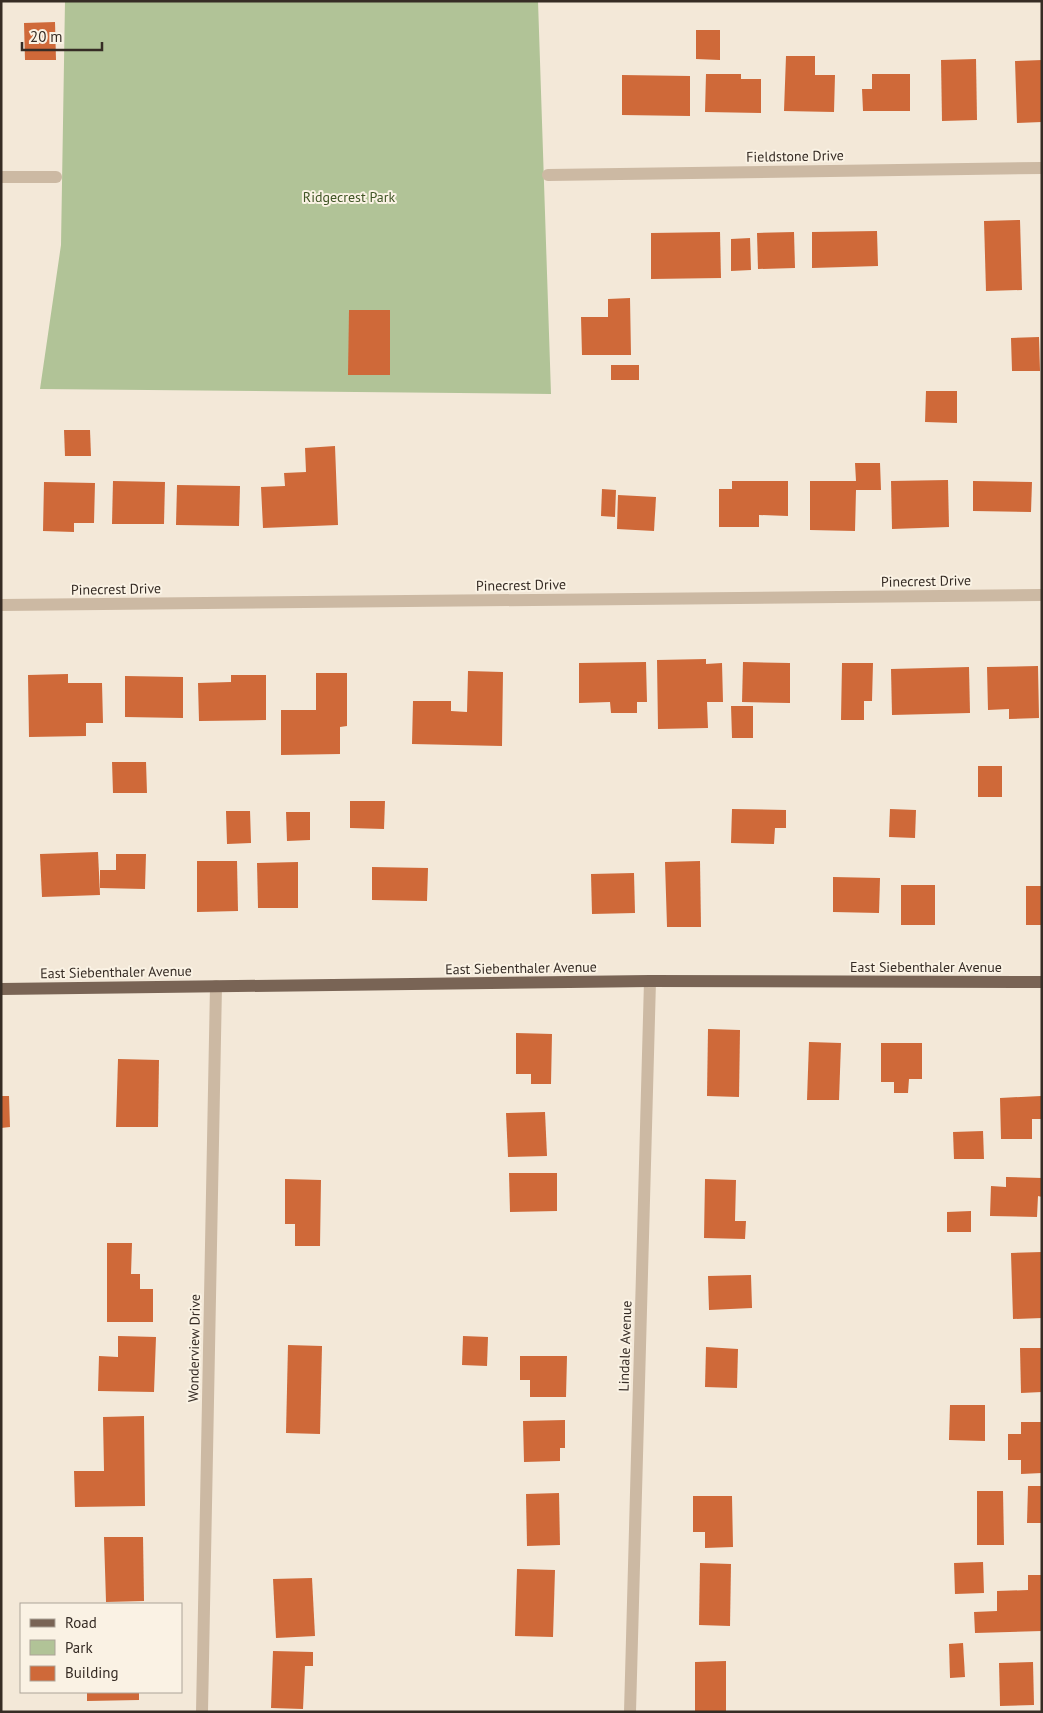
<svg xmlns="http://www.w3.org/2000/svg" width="1043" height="1713" viewBox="0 0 1043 1713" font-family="'PT Sans',sans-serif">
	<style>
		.green { fill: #b1c397 }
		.building { fill: #cf6939 }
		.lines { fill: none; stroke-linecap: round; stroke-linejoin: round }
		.minor { stroke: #ccb9a3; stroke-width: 12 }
		.major { stroke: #796455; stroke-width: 12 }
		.labels { text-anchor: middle; stroke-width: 4; stroke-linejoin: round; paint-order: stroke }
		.street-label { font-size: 14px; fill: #362c25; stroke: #faf2e4 }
		.park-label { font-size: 14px; fill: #415627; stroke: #faf2e4 }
	</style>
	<rect width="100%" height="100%" fill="#f3e8d8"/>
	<path class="green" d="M65,1H538L551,394L40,389L61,245Z"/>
	<g class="building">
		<path d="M55,22L56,60H25L24,23Z"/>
		<path d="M696,30H720V60L696,59Z"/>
		<path d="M786,56H815V75H835L834,112L784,111Z"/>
		<path d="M976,59L977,120L942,121L941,60Z"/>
		<path d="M1042,60V122L1017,123L1015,61Z"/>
		<path d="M706,74H741V79H761V113L705,112Z"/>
		<path d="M872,74H910V111H863L862,89H872Z"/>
		<path d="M622,75L690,76V116L622,115Z"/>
		<path d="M1020,220L1022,290L986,291L984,221Z"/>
		<path d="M877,231L878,266L812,268V232Z"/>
		<path d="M720,232L721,278L651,279V233Z"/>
		<path d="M794,232L795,268L758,269L757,233Z"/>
		<path d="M750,238L751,270L731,271V239Z"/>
		<path d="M630,298L631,355H582L581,317H608V299Z"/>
		<path d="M349,310H390V375H348Z"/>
		<path d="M1039,337L1040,371H1012L1011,338Z"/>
		<rect x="611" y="365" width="28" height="15"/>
		<path d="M926,391H957V423L925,422Z"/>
		<path d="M64,430H90L91,456H65Z"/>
		<path d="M335,446L338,525L263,528L261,487L285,486L284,473L306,472L305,448Z"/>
		<path d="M855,463H880L881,490H856L855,531L810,530V481H856Z"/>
		<path d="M948,480L949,527L892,529L891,481Z"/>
		<path d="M113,481L165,482L164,524H112Z"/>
		<path d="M732,481H788V516L759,515V527H719V489H732Z"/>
		<path d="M973,481L1032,482L1031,512L973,511Z"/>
		<path d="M44,482L95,483L94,523H74V532L43,531Z"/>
		<path d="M177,485L240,486L239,526L176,525Z"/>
		<path d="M602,489L616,490L615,517L601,516Z"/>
		<path d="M618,495L656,497L654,531L617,529Z"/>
		<path d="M706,659V664L722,663L723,702H707L708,728L658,729L657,660Z"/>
		<path d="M646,662L647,702H637V713H611L610,702L579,703V663Z"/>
		<path d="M743,662L790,663V703L742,702Z"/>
		<path d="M842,663H873L872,701H864V720H841Z"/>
		<path d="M1038,666L1039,718L1009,719V709L988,710L987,667Z"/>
		<path d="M969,667L970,713L892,715L891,669Z"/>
		<path d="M468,671L503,672L502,746L412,744L413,701H451V711L467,712Z"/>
		<path d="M316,673H347V726L340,727V754L281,755V710H316Z"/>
		<path d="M68,674V683H102L103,723H86V736L29,737L28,675Z"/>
		<path d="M231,675H266V720L199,721L198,683L231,682Z"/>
		<path d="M125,676L183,677V718L125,717Z"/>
		<path d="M731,706H753V738H732Z"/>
		<path d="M112,762H146L147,793H113Z"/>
		<rect x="978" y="766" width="24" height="31"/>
		<path d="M350,801H385L384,829L350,828Z"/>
		<path d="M732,809L786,810V828H775L774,844L731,843Z"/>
		<path d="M890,809L916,810L915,838L889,837Z"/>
		<path d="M226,811H250L251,843L227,844Z"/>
		<path d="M286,812H310V840L287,841Z"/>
		<path d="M98,852L100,895L42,897L40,854Z"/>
		<path d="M116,854H146L145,889L100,888V870H116Z"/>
		<path d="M197,861H237L238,911L197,912Z"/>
		<path d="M700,861L701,927H667L665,862Z"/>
		<path d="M298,862V908H258L257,863Z"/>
		<path d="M372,867L428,868L427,901L372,900Z"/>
		<path d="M634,873L635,913L592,914L591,874Z"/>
		<path d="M833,877L880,878L879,913L833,912Z"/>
		<rect x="901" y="885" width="34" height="40"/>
		<rect x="1026" y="886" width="16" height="39"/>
		<path d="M708,1029L740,1030L739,1097L707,1096Z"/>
		<path d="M516,1033L552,1034L551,1084H531V1074H516Z"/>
		<path d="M809,1042L841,1043L839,1100H807Z"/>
		<path d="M881,1043H922V1079H909L908,1093H894V1082H881Z"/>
		<path d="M118,1059L159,1060L158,1127H116Z"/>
		<path d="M1,1096H9L10,1127L1,1128Z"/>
		<path d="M1041,1096L1042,1119H1032V1139H1001L1000,1098Z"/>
		<path d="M545,1112L547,1156L508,1157L506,1113Z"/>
		<path d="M983,1131L984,1159H954L953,1132Z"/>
		<path d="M509,1173H557V1211L510,1212Z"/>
		<path d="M1006,1177L1042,1178V1197L1038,1196L1037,1217L990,1216L991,1186L1006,1187Z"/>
		<path d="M285,1179L321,1180L320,1246H295V1224H285Z"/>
		<path d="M705,1179L736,1180L735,1221H746L745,1239L704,1238Z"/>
		<path d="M971,1211V1232H947V1212Z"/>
		<path d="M107,1243H132L131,1274H140V1289H153V1322H107Z"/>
		<path d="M1042,1252V1318L1013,1319L1011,1253Z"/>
		<path d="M751,1275L752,1308L709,1310L708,1276Z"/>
		<path d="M118,1336L156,1337L154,1392L98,1391L99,1356L118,1357Z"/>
		<path d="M463,1336L488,1337L487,1366L462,1365Z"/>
		<path d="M288,1345L322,1346L320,1434L286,1433Z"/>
		<path d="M706,1347L738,1349L737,1388L705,1387Z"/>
		<path d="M1020,1348H1042V1392L1021,1393Z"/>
		<path d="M520,1356H567L566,1397H530V1380H520Z"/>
		<path d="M950,1405H985V1441L949,1440Z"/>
		<path d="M144,1416L145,1506L75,1507L74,1471H104L103,1417Z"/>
		<path d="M565,1420V1448H560V1461L524,1462L523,1421Z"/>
		<path d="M1021,1422H1042V1473L1021,1474V1460H1008V1434H1021Z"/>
		<path d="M1028,1486H1042V1523H1027Z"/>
		<path d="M977,1491H1003L1004,1545H977Z"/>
		<path d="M559,1493L560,1545L527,1546L526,1494Z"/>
		<path d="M693,1496H732L733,1547L705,1548V1532H693Z"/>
		<path d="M104,1537H143L144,1601L106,1602Z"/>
		<path d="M983,1562L984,1593L955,1594L954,1563Z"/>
		<path d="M700,1563L731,1564L730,1626L699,1625Z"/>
		<path d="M517,1569L555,1570L553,1637L515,1636Z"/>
		<path d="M1028,1575H1042V1631L975,1633L974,1612L997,1611V1591L1028,1590Z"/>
		<path d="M312,1578L315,1636L276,1638L273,1579Z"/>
		<path d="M963,1643L965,1677L950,1678L949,1644Z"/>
		<path d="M273,1651L313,1652V1666H305L303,1709L271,1708Z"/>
		<path d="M726,1661V1712H695V1662Z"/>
		<path d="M1033,1662L1034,1705L1000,1706L999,1663Z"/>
		<path d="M87,1692H139V1700L87,1701Z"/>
	</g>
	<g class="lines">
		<g class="minor">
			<path d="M548,175L1042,168"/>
			<path d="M1,177H56"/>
			<path d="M1,605L1042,595"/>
			<path d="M202,1712L216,986"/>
			<path d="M630,1712L650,981"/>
		</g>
		<path class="major" d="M1,989L650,981L1042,982"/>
	</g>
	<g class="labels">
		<g class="street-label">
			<text transform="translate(795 156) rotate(-1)" y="5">Fieldstone Drive</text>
			<text transform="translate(926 581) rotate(-1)" y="5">Pinecrest Drive</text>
			<text transform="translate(521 585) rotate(-1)" y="5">Pinecrest Drive</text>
			<text transform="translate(116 589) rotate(-1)" y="5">Pinecrest Drive</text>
			<text x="926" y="972">East Siebenthaler Avenue</text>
			<text transform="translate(521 968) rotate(-1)" y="5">East Siebenthaler Avenue</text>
			<text transform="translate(116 972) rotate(-1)" y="5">East Siebenthaler Avenue</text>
			<text transform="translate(625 1346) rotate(-88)" y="5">Lindale Avenue</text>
			<text transform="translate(194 1348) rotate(-89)" y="5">Wonderview Drive</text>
		</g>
		<g class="park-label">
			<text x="349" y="202">Ridgecrest Park</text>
		</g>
	</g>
	<rect width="1043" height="1713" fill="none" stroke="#362c25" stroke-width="5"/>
	<rect x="20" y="1603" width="162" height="90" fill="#faf2e4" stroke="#aca398"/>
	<rect x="30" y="1619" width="25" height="8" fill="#796455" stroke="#aca398"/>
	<text x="65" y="1628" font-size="15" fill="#362c25">Road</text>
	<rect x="30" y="1640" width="25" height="15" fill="#b1c397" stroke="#aca398"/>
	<text x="65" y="1653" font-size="15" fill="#362c25">Park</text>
	<rect x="30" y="1666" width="25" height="15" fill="#cf6939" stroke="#aca398"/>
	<text x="65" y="1678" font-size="15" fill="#362c25">Building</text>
	<path d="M22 42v8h80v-8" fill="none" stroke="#362c25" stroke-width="2.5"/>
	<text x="30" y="42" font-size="15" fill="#362c25" stroke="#faf2e4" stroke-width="4" paint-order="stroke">20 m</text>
</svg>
